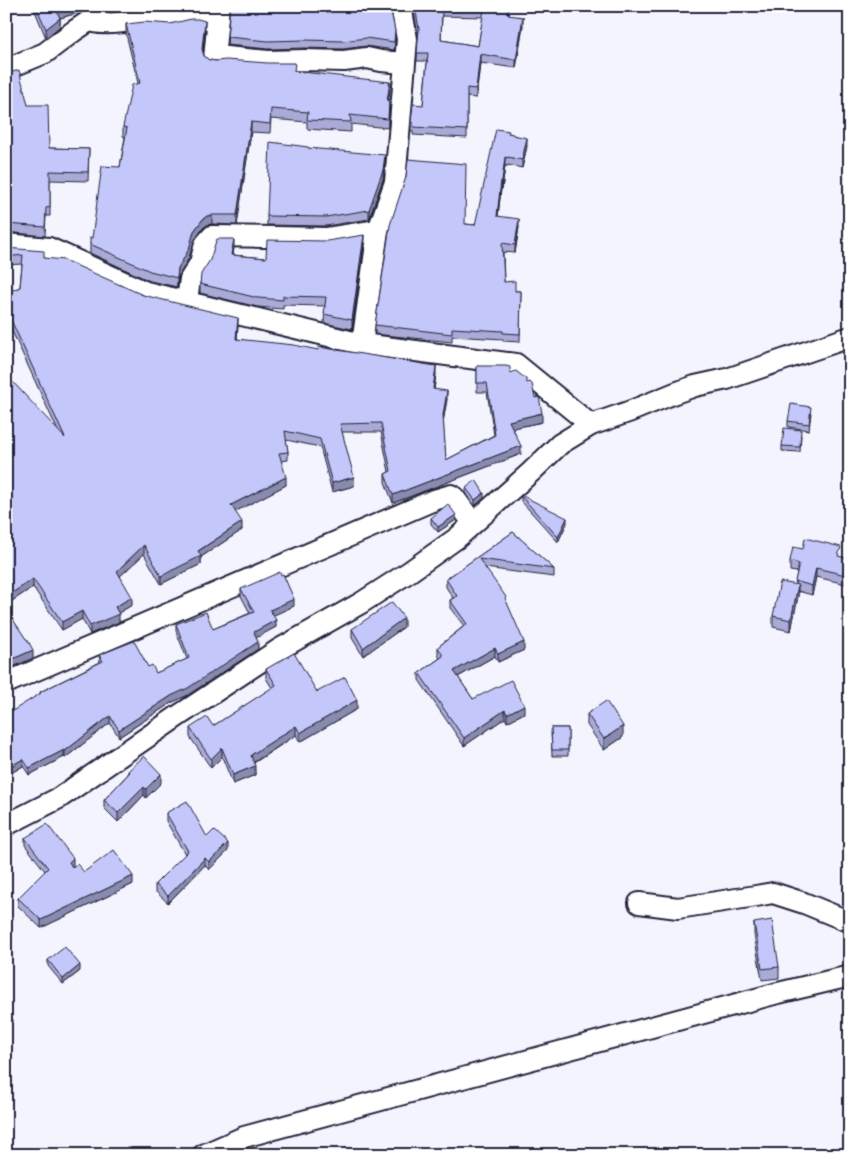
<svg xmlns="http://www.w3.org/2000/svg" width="856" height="1161" viewBox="0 0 856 1161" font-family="'Architects Daughter',sans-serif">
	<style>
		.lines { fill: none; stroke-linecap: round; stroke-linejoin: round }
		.minor-casing { stroke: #22223b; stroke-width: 24 }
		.minor { stroke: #fff; stroke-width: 20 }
		.wall { fill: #a9abd6; stroke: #22223b; fill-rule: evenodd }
		.shaded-wall { fill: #898bae; stroke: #22223b }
		.building { fill: #c4c7f9; stroke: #22223b; fill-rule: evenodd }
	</style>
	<rect width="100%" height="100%" fill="#f3f4fe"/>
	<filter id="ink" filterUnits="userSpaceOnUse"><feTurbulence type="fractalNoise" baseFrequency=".02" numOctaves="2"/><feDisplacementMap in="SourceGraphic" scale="10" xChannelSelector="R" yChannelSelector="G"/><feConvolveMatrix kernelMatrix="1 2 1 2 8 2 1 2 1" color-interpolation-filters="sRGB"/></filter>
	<g filter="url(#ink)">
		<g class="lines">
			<defs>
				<g id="minor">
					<path d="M219,6L214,59L226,57L268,61L305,60L344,61L367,58L381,61L404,63"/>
					<path d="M89,21C110,27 131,19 152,20C159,20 164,22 171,21C179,20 187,16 194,16C202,16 210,20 217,22"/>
					<path d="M6,69L45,53L74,31L89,21L97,13L96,6"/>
					<path d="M6,244L49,248L146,292L362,344L516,364L591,425"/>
					<path d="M186,301L188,293L190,279L200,263L205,244L212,236L327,238L378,230"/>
					<path d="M362,344L378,230L395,182L407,39L401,6"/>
					<path d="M6,683L434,500L451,495L454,497L473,523"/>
					<path d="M6,825L59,798L178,716L278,650L361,603L409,572L457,538L531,472L560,444L591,425L631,411L675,393L695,386L727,379L850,337"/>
					<path d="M639,903L678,908L756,896L773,893L804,903L850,922"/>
					<path d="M203,1155L244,1137L774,994L850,976"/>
				</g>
			</defs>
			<use href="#minor" class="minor-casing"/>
			<use href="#minor" class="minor"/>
		</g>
		<g class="wall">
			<path d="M33,6H85L84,9L81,12L60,18V26L46,38Z"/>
			<path d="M138,6H183L168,9H138Z"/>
			<path d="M230,6L395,40L394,50L366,46L343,49L305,48L268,49L227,45Z"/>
			<path d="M413,6H509V15L523,25L516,68L480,63L476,98L467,97V138L413,135V131H411V122L423,105L427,61H417L418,35ZM442,16L483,17L478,46L441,40Z"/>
			<path d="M126,24L205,30L203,51L204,56L209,60L295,71L390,91L388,101L389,111L388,128L351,124V132L307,129V122L271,119L270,133L251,132L237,225L212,224L207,225L203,228L194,241L189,258L178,277L177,287L150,281L90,253V244L120,167L125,137L123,136V127L138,83L126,34Z"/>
			<path d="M6,74L28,105L49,148L89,149L88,181L50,180V216H46L45,236L6,232V154H9L6,121Z"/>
			<path d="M509,133L513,135L527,146L522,168L508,165V166H505L502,189H501L498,216L519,227L515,253L503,252L504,282L515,291H521L520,342L503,341V339L452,336V342L375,334V325L465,224L475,225Z"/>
			<path d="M308,148L385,164L383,179L369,219L326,226L267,225V216Z"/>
			<path d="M364,244L352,329L324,323L325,306L283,305V309L258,307L200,293V284L210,260L234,248L233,255L266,258Z"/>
			<path d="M6,248L44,258L143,295L238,326L237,339L436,374L434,389L447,399L443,421L446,460L494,435L487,392H477V366L510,373L542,422L513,428L521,454L393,503L385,482V474L389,472L381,432H342L354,486L332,492L320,447L286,440L288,452V460L281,461L286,485L235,511L242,530L201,557V564L161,584L144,554L120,576L132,605L118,613L119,622L90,634L82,619L62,630L33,587L6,605L57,429L6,318V293L20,287L22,264L6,265Z"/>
			<path d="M811,413L809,430L788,427V421Z"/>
			<path d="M801,435L800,452L782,451V446Z"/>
			<path d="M466,488L484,498L475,506L466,494Z"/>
			<path d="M521,496L567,523L558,542L521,501Z"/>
			<path d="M431,518L456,520L438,532L431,524Z"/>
			<path d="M513,532L554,569V577L485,568L506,601L524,650L498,662L495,656L458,677L473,699L524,713L507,722L505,718L464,746L419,680V673L440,658L438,655V647L464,626L450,608V600L453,598L446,587V579Z"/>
			<path d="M841,557L850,559V585L816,577L812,595L798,591V596L791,631L773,627V616L795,585L797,572L790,571V561Z"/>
			<path d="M241,589L294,606L273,615L276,627L256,637L258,649L188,695L171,703L119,737L110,723L65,758L64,757L29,775L23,766L6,776L40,694V692L100,662L99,655L148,667L156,673L187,659L176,631V624L213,629L250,613L241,596Z"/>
			<path d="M404,627L363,656L352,638V629Z"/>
			<path d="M266,669L357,709L300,742L296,735L254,763L255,775L233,784L222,757L211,768L190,737V728L213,726L272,688L266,678Z"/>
			<path d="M587,714L623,737L604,750L587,725Z"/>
			<path d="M551,728H568V756H552Z"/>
			<path d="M128,771L161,783L146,798L144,795L118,822L104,808V800L128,774Z"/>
			<path d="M166,813L207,837L228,851L209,870L205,865L168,903L155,891V884L185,854L166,821Z"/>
			<path d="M25,838L73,866L72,867L84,872L133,884L41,928L18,906V898L45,871L25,845Z"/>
			<path d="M754,923L779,967V978L762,980L754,934Z"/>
			<path d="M48,960L80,971L63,984L48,966Z"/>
		</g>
		<g class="shaded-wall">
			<path d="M73,6H85L84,9L81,12L57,19V11Z"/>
			<path d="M168,6H183L168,9Z"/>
			<path d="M523,17V25L516,68V60Z"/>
			<path d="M60,18V26L46,38V29Z"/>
			<path d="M205,21V30L202,58V49Z"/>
			<path d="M480,54V63L476,98V89Z"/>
			<path d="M390,82V91L387,111V101Z"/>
			<path d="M389,101V111L388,128V119Z"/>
			<path d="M251,122V132L237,225V215Z"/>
			<path d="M527,138V146L522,168V160Z"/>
			<path d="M385,155L383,179L369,219V210Z"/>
			<path d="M505,157V166L502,189V181Z"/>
			<path d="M501,181V189L497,224V216Z"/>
			<path d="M212,215V224L207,225L203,228L194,241L189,258L178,277L177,287V278L178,268L194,231L203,219L207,216Z"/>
			<path d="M519,219V227L515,253V245Z"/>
			<path d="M364,235V244L352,329V320Z"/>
			<path d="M234,239V248L231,264V255Z"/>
			<path d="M238,318V326L236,348V339Z"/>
			<path d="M436,366V374L433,397V389Z"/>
			<path d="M447,391V399L443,423V415Z"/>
			<path d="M542,413V422L509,429V421Z"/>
			<path d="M521,446V454L393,503V495Z"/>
			<path d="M286,477V485L231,514V505Z"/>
			<path d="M354,477V486L332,492V483Z"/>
			<path d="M484,493V498L475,506V500Z"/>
			<path d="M456,515V520L438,532V527Z"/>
			<path d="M567,518V523L558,542V537Z"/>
			<path d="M242,522V530L201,557V564L161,584V576Z"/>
			<path d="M144,545V554L117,579V571Z"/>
			<path d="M816,568V577L812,595V586Z"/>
			<path d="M33,579V587L6,605V597Z"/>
			<path d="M798,585V596L791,631V620Z"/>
			<path d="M132,597V605L115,615L119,614V622L90,634V626L115,607Z"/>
			<path d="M294,599V606L270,617V610Z"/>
			<path d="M82,611V619L62,630V622Z"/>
			<path d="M404,618V627L363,656V648Z"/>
			<path d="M276,620V627L254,639V632Z"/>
			<path d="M258,642V649L188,695L171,703L119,737V730L171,696Z"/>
			<path d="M524,642V650L498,662V654Z"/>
			<path d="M495,648V656L454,679V671Z"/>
			<path d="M33,650V658L6,670V662Z"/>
			<path d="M357,700V709L300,742V733Z"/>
			<path d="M524,705V713L507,722V714Z"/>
			<path d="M505,710V718L464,746V738Z"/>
			<path d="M110,716V723L65,758V751Z"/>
			<path d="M296,726V735L251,764V755Z"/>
			<path d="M623,726V737L604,750V739Z"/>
			<path d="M222,748V757L211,768V759Z"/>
			<path d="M64,750V757L29,775V768Z"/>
			<path d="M23,759V766L6,776V769Z"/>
			<path d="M255,766V775L233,784V775Z"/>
			<path d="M161,774V783L146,798V789Z"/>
			<path d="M144,787V795L118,822V813Z"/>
			<path d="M228,843V851L209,870V862Z"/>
			<path d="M73,858V866L69,870V862Z"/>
			<path d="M205,858V865L168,903V896Z"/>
			<path d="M133,876V884L41,928V920Z"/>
			<path d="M80,965V971L63,984V979Z"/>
		</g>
		<g class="building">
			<path d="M36,6H73L57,11L60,18L46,29Z"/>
			<path d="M230,6H390L395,31L394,42L366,38L343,41L305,40L268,41L227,37Z"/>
			<path d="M415,6H509L508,15L523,17L516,60L480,54L476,89L467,88V130L413,127V123L411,122L413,104L423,105L428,53H417L419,29ZM442,7L484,9L478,46L441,40Z"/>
			<path d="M191,19H198L205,21L202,49L204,56L209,60L216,61L226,60L268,63H295L294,71L390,82L387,101H389L388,119L350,115L351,122L307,120L308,112L271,109L270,124L251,122L237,215H212L207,216L203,219L194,231L189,249L178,268L177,278L150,271L90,244V237L92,238L102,166L120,167L127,128L123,127L132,85L140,83L126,24L145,22L170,24Z"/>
			<path d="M19,70L28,105H48L49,148L89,149L88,172L50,171V207L46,208L45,227L6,224V154H9L6,113V74Z"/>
			<path d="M496,129L509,131L508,133L513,134V135L527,138L522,160L508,157V158L505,157L502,181H501L497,216L519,219L515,245L502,243L504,282L515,281V291H521L520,334L503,333V331L452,328V334L375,325L390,225L406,177L408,159L466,164L465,224L475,225Z"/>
			<path d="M270,142L308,147V148L385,155L383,170L369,210L326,217L267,216Z"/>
			<path d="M364,235L352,320L324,314L326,297L283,296V300L258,298L200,284L201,274L210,260L216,241L217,239H234L231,255L266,258L267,240L327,241Z"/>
			<path d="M6,248L44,251V258L64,260L143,295L238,318L236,339L294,345L318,350L319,347L436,366L433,389L447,391L443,415L446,460L495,435L487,383H477V366H506L510,367V373L516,371L526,379L527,383L530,382L532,384L535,398L539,397L542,413L509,421L521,446L393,495L385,474L391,471L381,423L340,424L354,477L332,483L320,439L285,431L288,452L279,453L286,477L231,505L242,522L198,551L201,556L161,576L144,545L117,571L132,597L115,607L119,614L90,626L82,611L62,622L33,579L6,597V396L11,380L65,438L6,309V293L20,287L23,255L6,257Z"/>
			<path d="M791,404L811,407L809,424L788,421Z"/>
			<path d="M784,428L801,430L800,447L782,446Z"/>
			<path d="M476,480L484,493L475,500L466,488Z"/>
			<path d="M521,495L567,518L558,537L521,496Z"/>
			<path d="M448,504L456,515L438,527L431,518Z"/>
			<path d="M513,532L554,569L479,559L506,597L505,598L524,642L498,654L495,648L454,671L473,699L511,680L524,705L507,714L505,710L464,738L419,673L443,656L438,647L467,624L450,600L457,596L446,579Z"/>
			<path d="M805,538L841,547L838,556L850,559V576L816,568L812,586L795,581L799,564L790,561L793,547L803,549Z"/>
			<path d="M280,572L281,575L283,574L294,599L270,610L276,620L254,632L258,642L188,688L171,696L119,730L110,716L65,751L64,750L29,768L23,759L6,769V715L41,693L40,692L103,661L99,655L134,641L148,667L152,665L156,673L189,658L176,624L206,612L213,629L254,612L241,589Z"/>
			<path d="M780,582L798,585L791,620L773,616Z"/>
			<path d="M392,602L404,618L363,648L352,629Z"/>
			<path d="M6,609L26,639H27L33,650L6,662Z"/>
			<path d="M294,653L317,692L345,677L357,700L300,733L296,726L251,755L255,766L233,775L222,748L211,759L190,728L207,717L213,726L276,685L266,669Z"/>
			<path d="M606,701L623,726L604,739L587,714Z"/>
			<path d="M551,728H568V750H552Z"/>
			<path d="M144,756L161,774L146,789L144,787L118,813L104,800L130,772L128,771Z"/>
			<path d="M187,801L207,837L214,830L228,843L209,862L205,858L168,896L155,884L188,851L166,813Z"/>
			<path d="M47,824L73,858L69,862L72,867L77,864L84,872L114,850L133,876L41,920L18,898L48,868L25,838Z"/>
			<path d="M772,920L779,967L762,969L754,923Z"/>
			<path d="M65,947L80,965L63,979L48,960Z"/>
		</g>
	</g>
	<rect width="856" height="1161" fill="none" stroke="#fff" stroke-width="25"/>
	<rect x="12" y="12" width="831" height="1136" fill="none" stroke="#22223b" stroke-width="2" filter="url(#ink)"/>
</svg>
